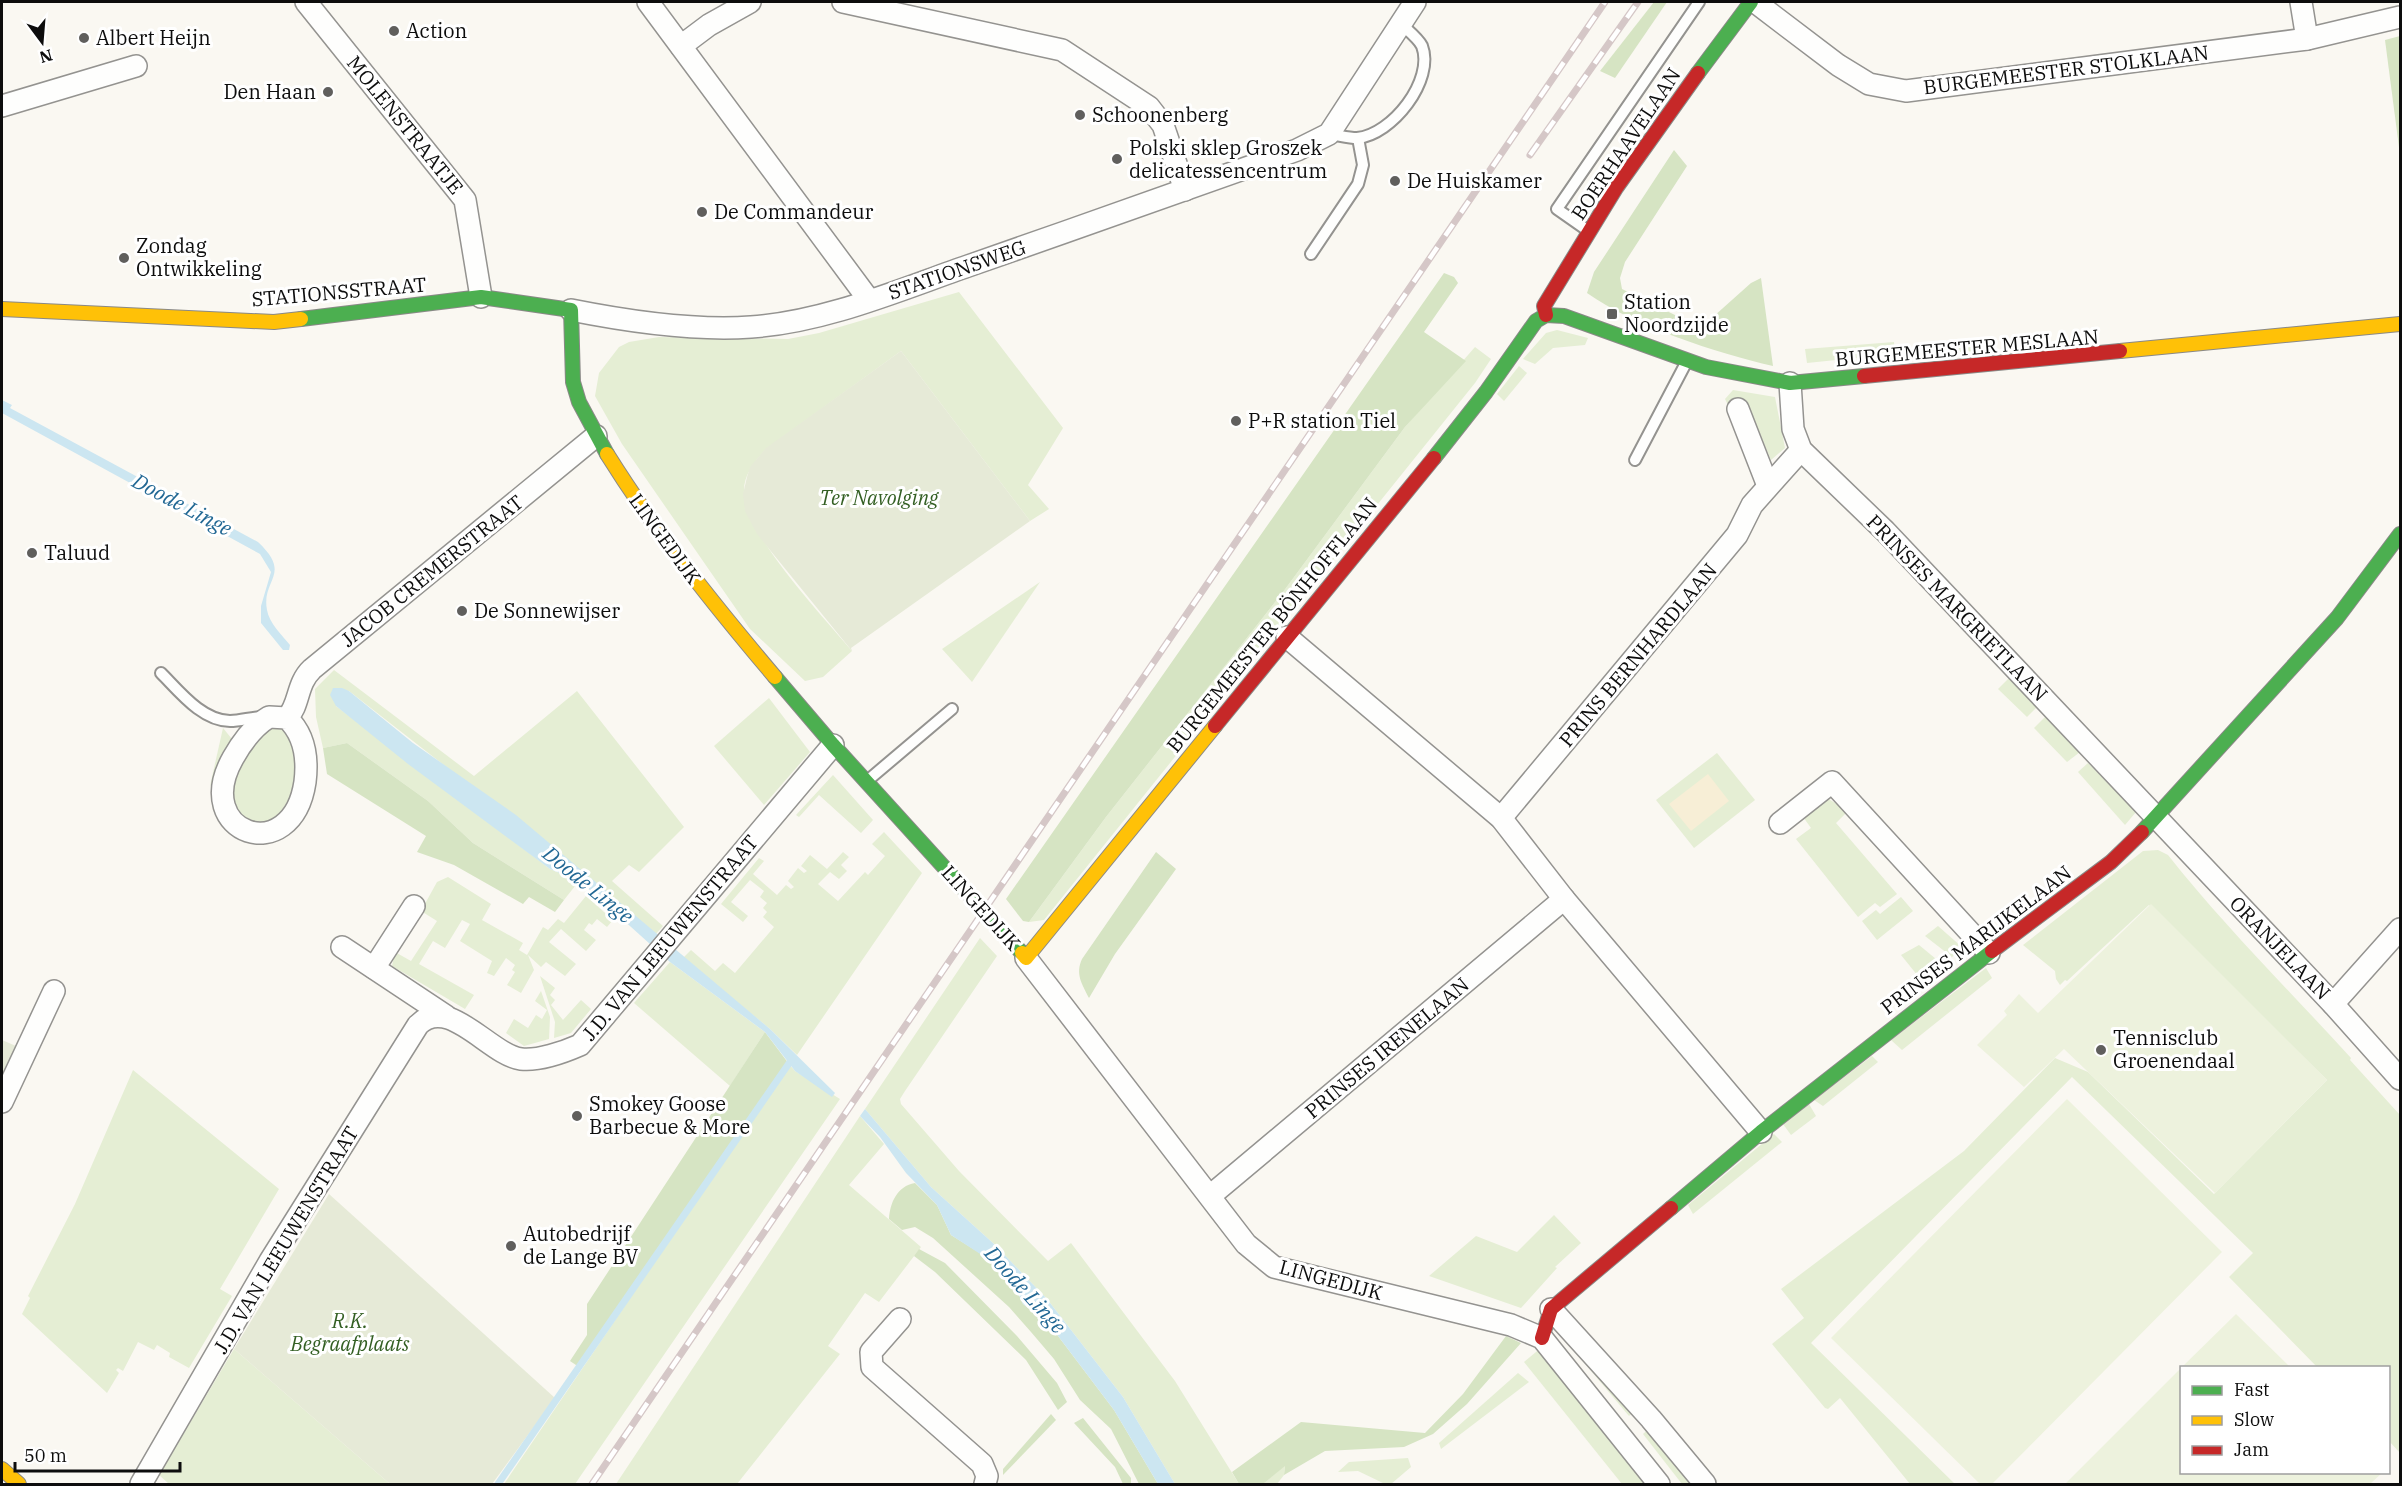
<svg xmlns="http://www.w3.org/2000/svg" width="2402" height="1486" viewBox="0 0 2402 1486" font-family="'IBM Plex Serif',serif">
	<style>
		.green { fill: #e5eed4 }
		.forest { fill: #d6e4c3 }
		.sand { fill: #f7eed6 }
		.cemetery { fill: #e6ead7 }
		.pitch { fill: #edf2dd }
		.water { fill: #cce6f1 }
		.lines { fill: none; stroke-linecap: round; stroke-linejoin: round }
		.stream { stroke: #cce6f1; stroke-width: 7 }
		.lane-casing { stroke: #949390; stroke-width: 14 }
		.street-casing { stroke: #949390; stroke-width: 24 }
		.fast-casing { stroke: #8a8987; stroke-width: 16 }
		.slow-casing { stroke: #8a8987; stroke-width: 16 }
		.jam-casing { stroke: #8a8987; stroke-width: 16 }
		.lane { stroke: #fefefd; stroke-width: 10 }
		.street { stroke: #fefefd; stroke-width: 21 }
		.fast { stroke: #4caf50; stroke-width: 14 }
		.slow { stroke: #ffc107; stroke-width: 14 }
		.jam { stroke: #c62828; stroke-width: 14 }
		.rail-casing { stroke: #d5c7c7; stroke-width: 7 }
		.rail { stroke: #fff; stroke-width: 4.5; stroke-dasharray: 14; stroke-linecap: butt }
		.poi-dot { fill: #605f5d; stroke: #fff; stroke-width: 2 }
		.labels { text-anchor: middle; stroke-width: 6; stroke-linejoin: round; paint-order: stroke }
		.poi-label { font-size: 20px; fill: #0d0d0d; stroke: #fff; text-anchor: start }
		.street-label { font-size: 20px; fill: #0d0d0d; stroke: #fff }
		.park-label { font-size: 20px; font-style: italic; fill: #335f23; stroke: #fff }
		.water-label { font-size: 21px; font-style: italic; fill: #226894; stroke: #fff }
	</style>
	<rect width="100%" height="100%" fill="#faf8f2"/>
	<g class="green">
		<path d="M959,292L1063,428L1028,485L1049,509L1030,521L901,351L766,449C755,461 743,475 744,493C744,533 825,619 852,651L823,677L805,681L750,629L622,444L595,396L599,373L619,347L629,342L659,337L788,339L819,333Z"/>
		<path d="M1557,330L1588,338L1585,345L1553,348L1535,364L1523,359L1546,333Z"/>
		<path d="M1894,342L1895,354L1807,363L1805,349Z"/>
		<path d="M1982,342L1977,353L1907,360L1906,348Z"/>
		<path d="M1475,347L1491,359L1475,383L1044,920L1029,922L1106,817L1283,592L1405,427Z"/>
		<path d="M1519,366L1527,373L1504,401L1497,394Z"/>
		<path d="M1733,390L1775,397L1785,448L1771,460L1747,403L1730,409L1725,399Z"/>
		<path d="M1040,582L972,682L942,649Z"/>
		<path d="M334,670L474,776L577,691L684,827L639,872L629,865L612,881L663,926L655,935L605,891L349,691L336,706L550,869L579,881L564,900L473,843L428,801L347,743L323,748L316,717L315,689Z"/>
		<path d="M2009,678L2038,706L2027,717L1998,689Z"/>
		<path d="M769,698L810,752L764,805L714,746Z"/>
		<path d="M2046,716L2080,752L2067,762L2034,728Z"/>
		<path d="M272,726L283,727C307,768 299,788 272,824L249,822L232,805L234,776L254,742Z"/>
		<path d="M223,728L236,744L210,786Z"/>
		<path d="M1717,753L1755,800L1694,848L1656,800Z"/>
		<path d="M2088,763L2136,812L2125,825L2078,772Z"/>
		<path d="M833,775L873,820L861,833L819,795L799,817L796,815Z"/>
		<path d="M1827,798L1848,811L1836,823L1897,894L1880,907L1875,903L1858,917L1796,839L1811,828L1801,814Z"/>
		<path d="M884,832L922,873L797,1055L770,1029L683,958L691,950L715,971L723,963L735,973L774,927L763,917L767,912L763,908L767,903L760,897L764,891L750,880L731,902L748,916L743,922L721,904L759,858L764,861L753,874L777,895L786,885L791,889L794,887L788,881L798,868L804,873L807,871L801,866L810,855L827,869L843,852L849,857L841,865L847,871L839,879L830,872L818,884L838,901L865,872L868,875L885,856L872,844Z"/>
		<path d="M2158,850L2168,855C2225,927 2291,992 2351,1058L2350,1060L2400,1115V1453L2389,1441L2388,1368L2317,1367L2229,1277L2253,1253L2072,1077L1811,1343L1955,1484H1910L1840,1398L1828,1409L1825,1408L1772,1344L1804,1318L1781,1289L1964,1151L2055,1058L2088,1072L2214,1194L2327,1080L2149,905L2067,981L2065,980L2060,985L2056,979L2055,971L2023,945L2143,851Z"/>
		<path d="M448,877L491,904L482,920L523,943L519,950L527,955L543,927L548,930L558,919L564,923L586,896L613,920L607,927L597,919L592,925L589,923L584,930L596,940L586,951L561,929L549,942L576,964L565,976L546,962L541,967L528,955L534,970L521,993L507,985L515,972L512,970L515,965L506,958L494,976L487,973L492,961L460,941L470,924L462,920L445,948L433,941L419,964L474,995L465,1009L392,966L395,952L411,961L437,921L421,911L437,882Z"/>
		<path d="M1901,897L1913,911L1877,940L1862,921L1876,910L1880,914Z"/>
		<path d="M1938,926L1963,948L1952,957L1925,936Z"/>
		<path d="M980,938L997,956L905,1091L900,1099L901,1104L959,1171L1048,1261L1071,1243L1175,1381L1239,1484H1175L1123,1397L1047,1299L994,1244L931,1187L865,1109Z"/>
		<path d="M1919,945L1936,959L1918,976L1901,955Z"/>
		<path d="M670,962L765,1032L730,1086L634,1003Z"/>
		<path d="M1986,968L1992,978L1902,1050L1891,1040Z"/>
		<path d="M540,976L555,988L550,995L555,1000L551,1005L563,1020L581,1000L591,1009L571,1033L554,1038L555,1022Z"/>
		<path d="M541,991L550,1017L549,1039L524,1046L506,1033L514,1019L528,1028L536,1015L542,1019L547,1010L535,1001Z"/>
		<path d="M1872,1056L1878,1062L1823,1106L1814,1100Z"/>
		<path d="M789,1064L795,1071L840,1099L575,1484H504Z"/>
		<path d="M133,1070L279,1189L220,1289L232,1296L189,1368L169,1357L170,1353L157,1345L154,1350L138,1342L123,1371L118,1368L116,1370L119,1373L107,1393L22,1314L30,1298L28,1296L75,1204Z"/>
		<path d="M1809,1104L1816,1116L1791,1135L1783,1124Z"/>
		<path d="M860,1116L884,1144L849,1185L921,1247L879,1302L865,1293L828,1346L840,1354L737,1484H616Z"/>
		<path d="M1774,1134L1782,1142L1693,1214L1688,1205Z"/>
		<path d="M1554,1215L1581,1243L1555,1267L1557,1268L1521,1308L1429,1276L1476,1236L1517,1252Z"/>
		<path d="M1560,1334L1638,1408L1629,1416Z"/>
		<path d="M1542,1347L1651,1484H1622L1524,1362Z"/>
		<path d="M234,1349L390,1484H169L159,1475Z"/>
		<path d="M1518,1373L1529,1382L1441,1449L1439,1443Z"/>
		<path d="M1652,1426L1699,1484H1682L1643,1434Z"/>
		<path d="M1408,1458L1411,1467L1391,1484H1385L1358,1471L1338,1472L1349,1462Z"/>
		<path d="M1285,1465L1284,1475L1277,1484H1263Z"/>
	</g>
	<g class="forest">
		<path d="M1654,2H1667L1615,78L1600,71Z"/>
		<path d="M2400,36V155L2385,40Z"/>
		<path d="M1674,150L1687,166L1625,262L1620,278L1622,289L1677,316L1704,325L1751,283L1761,278L1773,366C1717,353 1633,326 1587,293L1594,272Z"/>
		<path d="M1444,273L1454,277L1458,283L1424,332L1466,361L1405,427L1283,592L1106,817L1029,922L1023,921L1006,899Z"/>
		<path d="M347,743L428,801L473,843L564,900L555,912L529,897L523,904L454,865L417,852L426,836L327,774L323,748Z"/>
		<path d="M1156,852L1176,869L1115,954L1089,998C1082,984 1075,974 1082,959Z"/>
		<path d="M765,1032L789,1064L579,1367L570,1361L587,1335V1304Z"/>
		<path d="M915,1183L937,1205L951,1235L991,1260L1012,1280L1023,1304L1049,1324L1114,1410L1158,1484H1139L1111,1429L1080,1400L1054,1359L1031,1332L1009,1307L933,1238L915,1227L902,1230L889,1219C890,1203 897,1186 915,1183Z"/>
		<path d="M919,1249L945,1263L1017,1336L1057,1383L1067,1402L1058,1410L1026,1360L935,1272L914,1256Z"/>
		<path d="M1506,1336L1521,1343L1467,1404L1433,1434L1404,1447L1325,1451L1284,1475L1285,1466L1263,1484H1239L1232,1472L1301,1422L1425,1433L1463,1394Z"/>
		<path d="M1051,1414L1056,1420L1003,1475V1469Z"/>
		<path d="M1083,1418L1131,1478V1484H1123L1115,1467L1074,1423Z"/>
	</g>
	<path class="sand" d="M1708,774L1729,801L1691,831L1669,804Z"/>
	<g class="cemetery">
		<path d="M901,351L1030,521L851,648L852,651L757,534L745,511L743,494L747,477L750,467L766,448Z"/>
		<path d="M2,1040L16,1046L2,1080Z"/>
		<path d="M329,1194L555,1398L492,1484H390L234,1349Z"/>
	</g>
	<g class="pitch">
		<path d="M2151,904L2327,1080L2215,1193L2064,1049L2024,1087L1977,1045L2007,1015L2004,1011L2019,994L2038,1013Z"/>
		<path d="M2067,1099L2222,1252L1992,1484H1980L1831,1338Z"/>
		<path d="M2236,1314L2290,1367H2182Z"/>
		<path d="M2181,1368L2182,1472L2382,1473L2370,1484H2065Z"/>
	</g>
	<g class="water">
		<path d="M2,400L12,405L10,408L258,542C293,575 261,579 267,610C269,623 282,635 290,645L289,650H283L261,623V606L271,572L260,554L2,413Z"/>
		<path d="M333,688H342L349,691L413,743L516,815L770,1029L835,1093L832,1097L795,1071L765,1032L670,962L581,882L550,869L408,764L336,706L330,695Z"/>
		<path d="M865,1109L931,1187L994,1244L1047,1299L1123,1397L1175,1484H1158L1114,1410L1049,1324L1023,1304L1012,1280L991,1261L951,1235L937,1205L906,1173L880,1137L860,1116Z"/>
	</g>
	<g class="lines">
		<path class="stream" d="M498,1484L792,1059"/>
		<defs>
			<g id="lane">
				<path d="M1329,134C1338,135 1348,138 1357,138C1392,135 1435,80 1422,46C1418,38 1406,29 1400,23"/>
				<path d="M1587,230L1557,209L1699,2"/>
				<path d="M1311,254L1358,184L1363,165L1358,138"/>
				<path d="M1635,460L1687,361"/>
				<path d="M161,673C179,691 202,721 230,721C241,721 252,717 263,717"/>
				<path d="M867,781L952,709"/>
			</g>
			<g id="street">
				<path d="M306,2L465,200L481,297"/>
				<path d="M648,2L869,300"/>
				<path d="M843,2L1062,50L1149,107L1163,125L1185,190"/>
				<path d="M1755,2L1838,65L1869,84L1906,91L2307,39L2400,17"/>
				<path d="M2301,2L2307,39"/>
				<path d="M681,46L709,25L750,2"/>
				<path d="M2,106L136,66"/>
				<path d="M571,310C626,321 694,331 751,327C825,322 899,290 968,266C1078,228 1188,188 1297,150L1329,134L1415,2"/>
				<path d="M1790,383L1793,429L1801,450L1885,531L2333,1004L2400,1079"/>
				<path d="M1738,409L1768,486"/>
				<path d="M1287,637L1501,818L1564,899L1761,1132"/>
				<path d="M287,718C305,735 308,758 305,782C292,869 190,834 233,758C242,742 254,726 269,717L287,718C300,705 296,684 312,669L596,436"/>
				<path d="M1501,818L1737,535L1752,505L1801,450"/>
				<path d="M1780,823L1832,782L1989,953"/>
				<path d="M342,947L446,1016"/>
				<path d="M1026,958L1246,1244L1274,1267L1511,1325L1542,1338L1659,1484"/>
				<path d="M374,968L414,906"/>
				<path d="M2333,1004L2400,929"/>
				<path d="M2,1102L54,991"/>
				<path d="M1210,1196L1564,899"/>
				<path d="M1551,1309L1651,1419L1705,1484"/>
				<path d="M900,1319L871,1352L872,1367L982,1464L987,1476L985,1484"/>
				<path d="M141,1484L270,1261L418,1025C448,994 490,1055 521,1059C538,1061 564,1052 580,1045L833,745"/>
			</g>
			<g id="fast">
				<path d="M1698,73L1751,2"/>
				<path d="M301,319L481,297L571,310L573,382L579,402L607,454"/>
				<path d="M1434,458L1486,392L1536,321L1546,315L1564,316L1706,367L1790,383L1864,376"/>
				<path d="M775,677L833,745L1022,953"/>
				<path d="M2142,832L2337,618L2400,534"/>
				<path d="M1671,1208L1761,1132L1992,951"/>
			</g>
			<g id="slow">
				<path d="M2,309L274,322L301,319"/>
				<path d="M2120,351L2400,324"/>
				<path d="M607,454C657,534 715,606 775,677"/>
				<path d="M1022,953L1026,958L1215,726"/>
				<path d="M2,1469L19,1484"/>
			</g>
			<g id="jam">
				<path d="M1546,315L1544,306L1616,188L1698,73"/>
				<path d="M1864,376L2120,351"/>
				<path d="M1215,726L1434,458"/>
				<path d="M1992,951L2111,862L2142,832"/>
				<path d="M1542,1338L1551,1309L1671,1208"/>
			</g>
		</defs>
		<use href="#lane" class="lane-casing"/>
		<use href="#street" class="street-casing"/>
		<use href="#fast" class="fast-casing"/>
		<use href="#slow" class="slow-casing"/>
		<use href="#jam" class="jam-casing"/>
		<use href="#lane" class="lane"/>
		<use href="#street" class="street"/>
		<use href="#fast" class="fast"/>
		<use href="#slow" class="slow"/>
		<use href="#jam" class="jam"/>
		<defs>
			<g id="rail">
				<path d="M1530,155L1638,2"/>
				<path d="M592,1484L1605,2"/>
			</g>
		</defs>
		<use href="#rail" class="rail-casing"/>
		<use href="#rail" class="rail"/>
	</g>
	<g class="poi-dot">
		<circle cx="394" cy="31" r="6"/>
		<circle cx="84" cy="38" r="6"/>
		<circle cx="328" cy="92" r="6"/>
		<circle cx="1080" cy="115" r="6"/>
		<circle cx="1117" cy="159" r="6"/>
		<circle cx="1395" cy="181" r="6"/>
		<circle cx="702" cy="212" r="6"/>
		<circle cx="124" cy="258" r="6"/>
		<rect x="1606" y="308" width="12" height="12" rx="3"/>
		<circle cx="1236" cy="421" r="6"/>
		<circle cx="32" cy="553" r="6"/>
		<circle cx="462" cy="611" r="6"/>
		<circle cx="2101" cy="1050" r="6"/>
		<circle cx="577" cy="1116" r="6"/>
		<circle cx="511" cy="1246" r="6"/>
	</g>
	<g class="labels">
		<g class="poi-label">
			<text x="406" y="38">Action</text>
			<text x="96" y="45">Albert Heijn</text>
			<text x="316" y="99" text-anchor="end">Den Haan</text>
			<text x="1092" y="122">Schoonenberg</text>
			<text x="1129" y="155">Polski sklep Groszek<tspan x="1129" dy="23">delicatessencentrum</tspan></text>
			<text x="1407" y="188">De Huiskamer</text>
			<text x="714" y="219">De Commandeur</text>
			<text x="136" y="253">Zondag<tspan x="136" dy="23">Ontwikkeling</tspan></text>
			<text x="1624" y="309">Station<tspan x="1624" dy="23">Noordzijde</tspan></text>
			<text x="1248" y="428">P+R station Tiel</text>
			<text x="44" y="560">Taluud</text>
			<text x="474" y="618">De Sonnewijser</text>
			<text x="2113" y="1045">Tennisclub<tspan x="2113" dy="23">Groenendaal</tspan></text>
			<text x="589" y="1111">Smokey Goose<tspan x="589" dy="23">Barbecue &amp; More</tspan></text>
			<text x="523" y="1241">Autobedrijf<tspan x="523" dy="23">de Lange BV</tspan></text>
		</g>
		<g class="street-label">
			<text transform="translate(2066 70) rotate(-7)" y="7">BURGEMEESTER STOLKLAAN</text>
			<text transform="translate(405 125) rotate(51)" y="7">MOLENSTRAATJE</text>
			<text transform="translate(1626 144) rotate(-56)" y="7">BOERHAAVELAAN</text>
			<text transform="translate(957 270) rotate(-19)" y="7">STATIONSWEG</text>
			<text transform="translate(339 292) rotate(-5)" y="7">STATIONSSTRAAT</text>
			<text transform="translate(1967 348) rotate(-5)" y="7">BURGEMEESTER MESLAAN</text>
			<text transform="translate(665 539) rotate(54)" y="7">LINGEDIJK</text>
			<text transform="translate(432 571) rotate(-39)" y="7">JACOB CREMERSTRAAT</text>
			<text transform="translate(1957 608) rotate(46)" y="7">PRINSES MARGRIETLAAN</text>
			<text transform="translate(1272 625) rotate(-51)" y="7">BURGEMEESTER BÖNHOFFLAAN</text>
			<text transform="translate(1638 655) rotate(-50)" y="7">PRINS BERNHARDLAAN</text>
			<text transform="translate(981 908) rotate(48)" y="7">LINGEDIJK</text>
			<text transform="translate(670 938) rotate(-50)" y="7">J.D. VAN LEEUWENSTRAAT</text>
			<text transform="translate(1976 940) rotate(-37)" y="7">PRINSES MARIJKELAAN</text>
			<text transform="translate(2280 948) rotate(46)" y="7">ORANJELAAN</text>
			<text transform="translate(1387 1048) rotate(-40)" y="7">PRINSES IRENELAAN</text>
			<text transform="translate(286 1240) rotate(-59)" y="7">J.D. VAN LEEUWENSTRAAT</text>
			<text transform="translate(1331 1280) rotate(15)" y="7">LINGEDIJK</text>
		</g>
		<g class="park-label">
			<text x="879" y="505">Ter Navolging</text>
			<text x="350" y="1328">R.K.<tspan x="350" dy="23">Begraafplaats</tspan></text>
		</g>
		<g class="water-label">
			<text transform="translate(182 505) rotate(28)" y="7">Doode Linge</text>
			<text transform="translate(588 885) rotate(39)" y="7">Doode Linge</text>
			<text transform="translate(1025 1290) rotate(48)" y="7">Doode Linge</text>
		</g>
	</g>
	<rect width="2402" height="1486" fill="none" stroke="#0d0d0d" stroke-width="6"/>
	<rect x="2180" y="1366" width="210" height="108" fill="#ffffff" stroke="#9e9e9e" stroke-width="1.5"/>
	<rect x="2192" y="1386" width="30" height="9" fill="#4caf50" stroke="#9e9e9e" stroke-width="1.5"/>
	<text x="2234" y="1396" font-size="18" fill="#0d0d0d">Fast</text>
	<rect x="2192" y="1416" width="30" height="9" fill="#ffc107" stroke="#9e9e9e" stroke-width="1.5"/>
	<text x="2234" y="1426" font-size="18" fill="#0d0d0d">Slow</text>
	<rect x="2192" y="1446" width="30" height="9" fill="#c62828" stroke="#9e9e9e" stroke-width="1.5"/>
	<text x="2234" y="1456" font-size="18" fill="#0d0d0d">Jam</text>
	<g transform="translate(42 42) rotate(164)" stroke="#ffffff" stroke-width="4.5" paint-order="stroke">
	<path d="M0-4.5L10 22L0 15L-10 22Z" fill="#0d0d0d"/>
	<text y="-9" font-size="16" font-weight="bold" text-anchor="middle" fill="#0d0d0d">N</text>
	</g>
	<path d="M15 1462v9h165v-9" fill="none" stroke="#0d0d0d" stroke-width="3"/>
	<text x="24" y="1462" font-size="18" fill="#0d0d0d" stroke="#ffffff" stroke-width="4.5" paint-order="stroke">50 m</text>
</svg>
